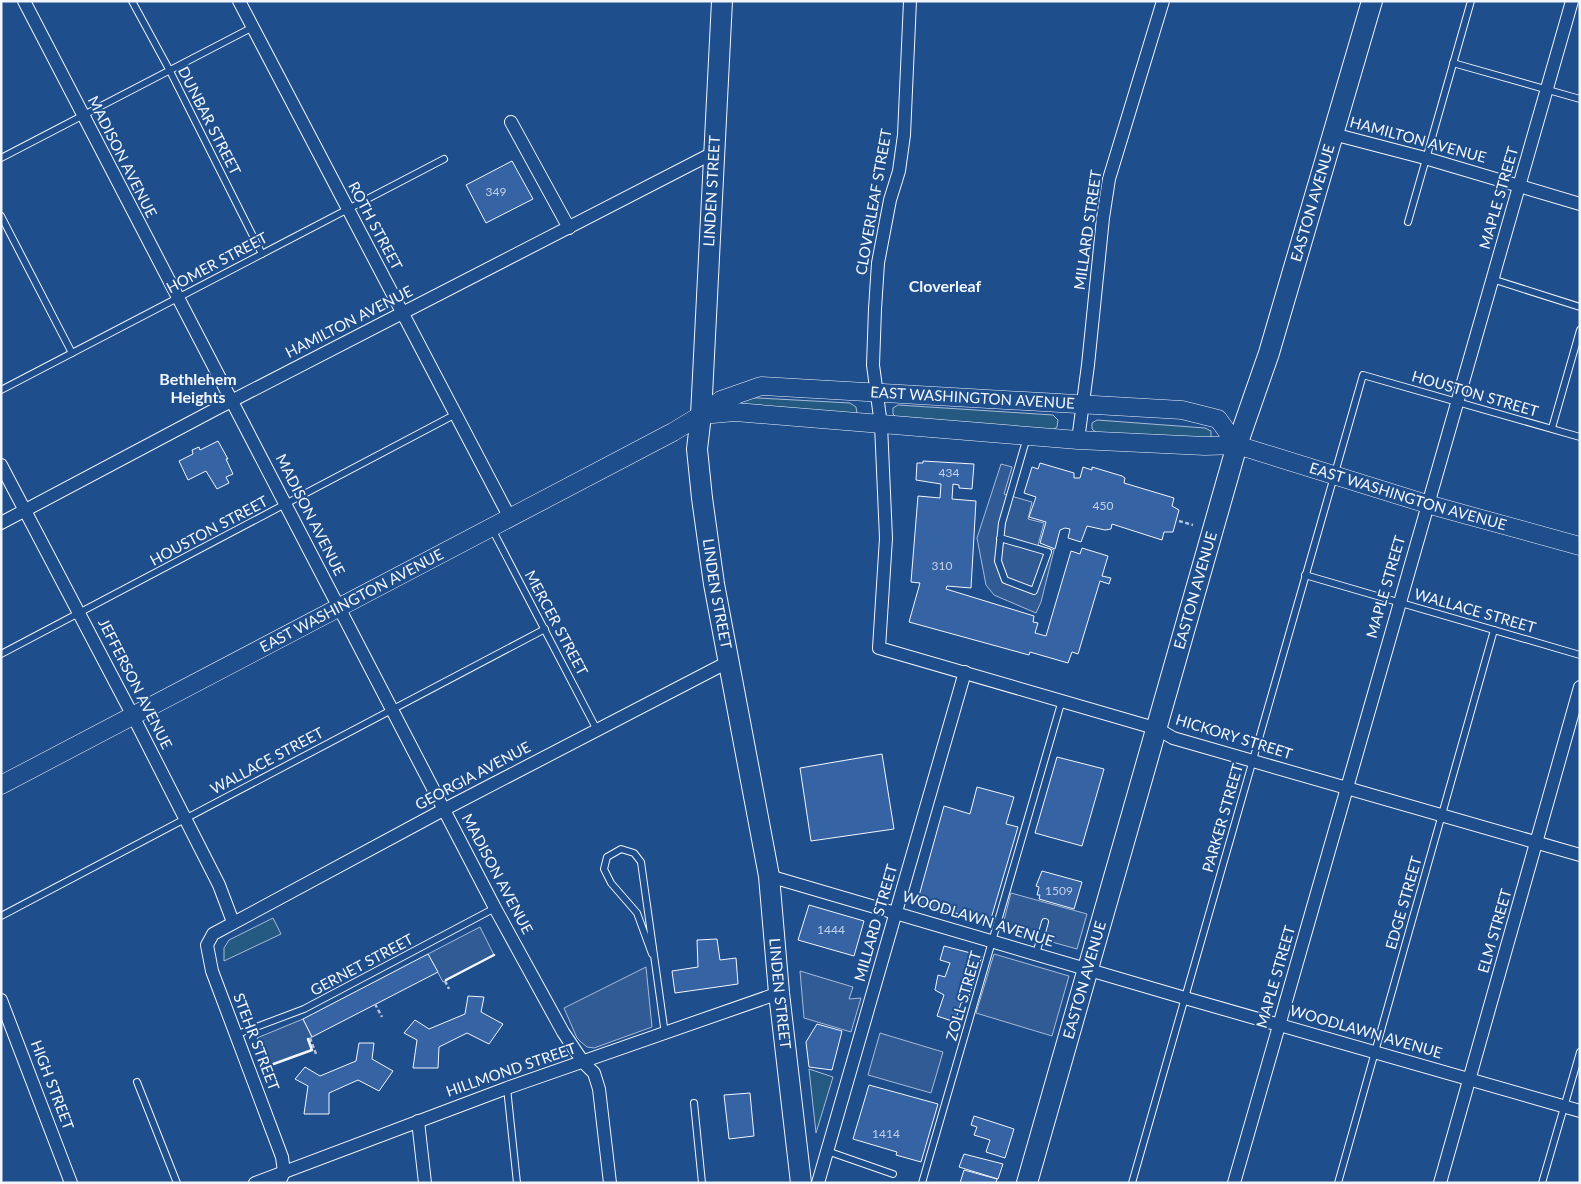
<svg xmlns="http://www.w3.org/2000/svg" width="1581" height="1184" viewBox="0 0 1581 1184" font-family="Lato,sans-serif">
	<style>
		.green { fill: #245a82; stroke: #a8bbd7 }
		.parking { fill: #305b95; stroke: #a8bbd7 }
		.building { fill: #3563a3; stroke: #f2f6ff }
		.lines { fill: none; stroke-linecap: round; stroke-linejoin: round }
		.lane-casing { stroke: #f2f6ff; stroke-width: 8 }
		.street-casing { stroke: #f2f6ff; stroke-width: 14 }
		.secondary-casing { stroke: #f2f6ff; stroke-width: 19 }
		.primary-casing { stroke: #f2f6ff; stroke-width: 22 }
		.path { stroke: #b3c4dc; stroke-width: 2.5; stroke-dasharray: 4 2.5; stroke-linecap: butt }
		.lane { stroke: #1f4e8c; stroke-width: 6 }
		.street { stroke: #1f4e8c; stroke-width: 12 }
		.secondary { stroke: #1f4e8c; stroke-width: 18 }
		.primary { stroke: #1f4e8c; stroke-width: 20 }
		.wall { stroke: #f2f6ff; stroke-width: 2.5 }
		.labels { text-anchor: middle; stroke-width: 4; stroke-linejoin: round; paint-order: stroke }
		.number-label { font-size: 12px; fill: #c3d1e8 }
		.street-label { font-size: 15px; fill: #f2f6ff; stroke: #1f4e8c }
		.neighbourhood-label { font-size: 16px; font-weight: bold; fill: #f2f6ff; stroke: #1f4e8c }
	</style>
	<rect width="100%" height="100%" fill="#1f4e8c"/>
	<g class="green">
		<path d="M740,397L850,403L856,407L857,413L852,416L726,405Z"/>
		<path d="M898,405L1053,415L1058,420L1057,427L1051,431L898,419L893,414V408Z"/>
		<path d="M1097,420L1205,428L1211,431V437L1207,440L1097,433L1092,429V423Z"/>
		<path d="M273,918L281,934L224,961V948L229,940Z"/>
		<path d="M809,1069L833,1077L816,1133Z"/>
	</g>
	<g class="parking">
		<path d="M1001,464L1012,467L1004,494L1032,502L1028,519L1044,523L1038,545L1054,550L1041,602L1036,613L994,595L986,585L977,538Z"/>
		<path d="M1011,893L1087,914L1077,949L1002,928Z"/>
		<path d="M480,927L494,955L443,982L428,954Z"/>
		<path d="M994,954L1069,976L1052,1036L976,1013Z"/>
		<path d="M646,967L652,1027L594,1048L587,1047L581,1042L577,1038L564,1008Z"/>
		<path d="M800,971L853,987L849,999L861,998L851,1032L804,1018Z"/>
		<path d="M303,1019L312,1037L308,1039L312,1050L268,1066L257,1038Z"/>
		<path d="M880,1033L943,1052L931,1093L868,1075Z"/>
	</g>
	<g class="building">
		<path d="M512,161L533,199L486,223L466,185Z"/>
		<path d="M218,441L228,459H226L233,474L226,477L229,483L217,489L206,471L188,480L179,461L193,454L192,450L199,447L200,450Z"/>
		<path d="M923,461L974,464L972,489L959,488V485L953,484L952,499L976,501L971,588L947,586L946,589L1034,616L1033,622L1038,623L1035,633L1046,636L1071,551L1080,554L1082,548L1108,556L1102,576L1111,578L1109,584L1100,581L1078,654L1072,652L1068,663L1030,652L1029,655L909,622L920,583L911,582L918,496L940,498L941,484L916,480L917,463H923Z"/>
		<path d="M1040,463L1074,473V478H1080L1083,467L1092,470V467L1122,476L1125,478L1124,483L1174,498L1172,506L1179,510L1173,532H1164L1162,540L1112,524L1111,529L1105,530L1087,526L1081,542L1068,538L1070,529L1065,528L1060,530L1055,549L1040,543L1046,522L1029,517L1036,497L1024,493L1032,467L1038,469Z"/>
		<path d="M882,754L894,829L811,841L800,768Z"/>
		<path d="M1057,757L1104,769L1082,846L1035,833Z"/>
		<path d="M977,787L1014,797L1006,824L1018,827L990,922L917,903L944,806L970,814Z"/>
		<path d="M1042,871L1082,882L1074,909L1039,899L1040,895H1037L1039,887L1036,886Z"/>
		<path d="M809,905L864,921L854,956L798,940Z"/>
		<path d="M717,939L720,960L736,958L738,984L675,993L672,971L698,967L697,940Z"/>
		<path d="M944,946L982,956L968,999L961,1003L955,1022L937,1016L944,995L935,990L938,975L945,977L950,963L940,960Z"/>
		<path d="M428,954L438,972L312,1037L303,1019Z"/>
		<path d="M468,996L484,997L481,1012L503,1024L489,1044L467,1033L439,1047L438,1068H413L417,1040L404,1033L415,1020L429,1029L465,1014Z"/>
		<path d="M817,1024L842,1031L832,1070L809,1067L806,1042Z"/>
		<path d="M359,1043H374L372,1059L393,1071L379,1091L358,1080L329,1093V1114H304L308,1086L295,1079L305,1067L320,1076L356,1061Z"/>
		<path d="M869,1085L938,1104L921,1162L896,1155L897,1152L853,1139Z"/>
		<path d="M750,1093L754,1136L729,1139L724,1095Z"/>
		<path d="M974,1116L1014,1129L1005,1158L986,1152L990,1140L974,1135L977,1127L971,1125Z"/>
		<path d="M964,1154L1003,1164L998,1179L959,1167Z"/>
		<path d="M964,1170L997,1179L996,1183H960Z"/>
	</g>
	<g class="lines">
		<defs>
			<g id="lane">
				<path d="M132,1L170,71L262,254"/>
				<path d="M1453,63L1580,99"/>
				<path d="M1,158L253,27"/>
				<path d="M1,216L72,353"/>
				<path d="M1408,222L1471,1"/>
				<path d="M1492,279L1580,307"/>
				<path d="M1,390L444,159"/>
				<path d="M1552,428L1580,330"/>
				<path d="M492,529L597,730"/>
				<path d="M1000,538L1048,552L1034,591L1005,580L998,561L1002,523L1027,437"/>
				<path d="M1305,575L1580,655"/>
				<path d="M1,654L454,415"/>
				<path d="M1,916L545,629"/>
				<path d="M652,954L637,913L611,883L604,869L607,857L621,849L634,853L641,862L665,1034"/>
				<path d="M1036,954L1045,922"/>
				<path d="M235,1035L304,1009L495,908"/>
				<path d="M137,1082L177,1183"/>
				<path d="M507,1088L517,1183"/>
				<path d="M694,1103L702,1183"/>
				<path d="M827,1151L893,1174"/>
				<path d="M922,1183L1062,700"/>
				<path d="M1132,1183L1363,375L1580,437"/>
				<path d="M1338,1183L1494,630"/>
				<path d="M1542,1183L1580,1052"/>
			</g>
			<g id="street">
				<path d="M24,1L495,908L563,1032L583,1062L594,1073L599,1089L610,1183"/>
				<path d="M239,1L510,518"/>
				<path d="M910,1L904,135L899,171L890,200L878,263L875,309L873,365L881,425L886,538L879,648L1158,729L1173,738L1580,855"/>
				<path d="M511,122L569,228"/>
				<path d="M1333,134L1425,158L1580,204"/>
				<path d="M1078,440L1088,365L1103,218L1109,179L1163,1"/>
				<path d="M1,465L133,716L219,885L233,922"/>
				<path d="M1,523L214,410L713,153"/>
				<path d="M769,876L1185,998L1580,1111"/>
				<path d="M1,1000L71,1183"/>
				<path d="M418,1121L425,1183"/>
				<path d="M255,1183L507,1088L779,993"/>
				<path d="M279,1183L284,1172L282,1157L212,971L207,945L213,934L445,809L728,662"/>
				<path d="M818,1183L965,672"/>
				<path d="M1234,1183L1572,1"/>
				<path d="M1440,1183L1580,687"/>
			</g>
			<g id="secondary">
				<path id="s1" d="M701,415L735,412L1078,440L1205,446L1237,445L1427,504L1580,546"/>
				<path id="s2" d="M1,785L673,432L701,415L721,400L761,386L1182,410L1218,419L1237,445"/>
			</g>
			<g id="primary">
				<path id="s3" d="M722,1L701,415L697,449L702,498L714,584L769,876L779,993L801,1183"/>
				<path id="s4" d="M1027,1183L1237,445L1269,353L1372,1"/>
			</g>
		</defs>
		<use href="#lane" class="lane-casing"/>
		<use href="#street" class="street-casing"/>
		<use href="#secondary" class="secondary-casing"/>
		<use href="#primary" class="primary-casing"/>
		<g class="path">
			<path d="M1179,521L1193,525"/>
			<path d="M445,981L449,989"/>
			<path d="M375,1004L382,1017"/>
			<path d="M310,1038L316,1054"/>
		</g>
		<use href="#lane" class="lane"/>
		<use href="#street" class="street"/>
		<use href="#secondary" class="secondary"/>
		<use href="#primary" class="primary"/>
		<g class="wall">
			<path d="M446,980L494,955"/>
			<path d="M268,1066L312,1050L308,1039"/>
		</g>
	</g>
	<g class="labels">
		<g class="number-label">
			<text x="496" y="196">349</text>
			<text x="949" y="477">434</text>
			<text x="1103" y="510">450</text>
			<text x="942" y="570">310</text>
			<text x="1059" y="895">1509</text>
			<text x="831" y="934">1444</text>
			<text x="886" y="1138">1414</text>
		</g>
		<g class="street-label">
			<text transform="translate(209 121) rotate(63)" y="5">DUNBAR STREET</text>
			<text transform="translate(1418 140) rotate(15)" y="5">HAMILTON AVENUE</text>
			<text transform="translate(122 157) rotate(63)" y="5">MADISON AVENUE</text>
			<text transform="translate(712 191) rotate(-87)" y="5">LINDEN STREET</text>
			<text transform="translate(1499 198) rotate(-74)" y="5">MAPLE STREET</text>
			<text transform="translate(874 202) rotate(-80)" y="5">CLOVERLEAF STREET</text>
			<text dy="5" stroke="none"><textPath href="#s4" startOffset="1021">EASTON AVENUE</textPath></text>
			<text transform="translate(375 226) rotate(62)" y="5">ROTH STREET</text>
			<text transform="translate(1088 230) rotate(-82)" y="5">MILLARD STREET</text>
			<text transform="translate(217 263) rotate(-28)" y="5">HOMER STREET</text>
			<text transform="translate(349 322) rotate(-27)" y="5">HAMILTON AVENUE</text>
			<text transform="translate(1475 394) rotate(16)" y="5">HOUSTON STREET</text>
			<text dy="5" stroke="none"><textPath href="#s2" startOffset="1071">EAST WASHINGTON AVENUE</textPath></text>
			<text dy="5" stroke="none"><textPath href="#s1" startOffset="716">EAST WASHINGTON AVENUE</textPath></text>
			<text transform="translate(310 515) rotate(63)" y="5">MADISON AVENUE</text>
			<text transform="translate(209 531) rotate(-28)" y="5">HOUSTON STREET</text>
			<text transform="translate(1386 587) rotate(-74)" y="5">MAPLE STREET</text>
			<text dy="5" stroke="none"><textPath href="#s4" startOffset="616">EASTON AVENUE</textPath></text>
			<text dy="5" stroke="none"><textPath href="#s3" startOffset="595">LINDEN STREET</textPath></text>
			<text dy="5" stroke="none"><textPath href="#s2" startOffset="396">EAST WASHINGTON AVENUE</textPath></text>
			<text transform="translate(1475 611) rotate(16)" y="5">WALLACE STREET</text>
			<text transform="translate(556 623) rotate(62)" y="5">MERCER STREET</text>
			<text transform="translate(135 684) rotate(63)" y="5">JEFFERSON AVENUE</text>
			<text transform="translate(1234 737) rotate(17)" y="5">HICKORY STREET</text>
			<text transform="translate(267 761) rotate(-28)" y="5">WALLACE STREET</text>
			<text transform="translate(473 776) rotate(-28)" y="5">GEORGIA AVENUE</text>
			<text transform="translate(1223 818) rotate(-74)" y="5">PARKER STREET</text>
			<text transform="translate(497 874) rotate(62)" y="5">MADISON AVENUE</text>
			<text transform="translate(1404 903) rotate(-74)" y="5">EDGE STREET</text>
			<text transform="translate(978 919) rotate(17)" y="5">WOODLAWN AVENUE</text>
			<text transform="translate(876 923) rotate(-74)" y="5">MILLARD STREET</text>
			<text transform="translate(1495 931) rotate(-74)" y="5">ELM STREET</text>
			<text transform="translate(362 965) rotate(-28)" y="5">GERNET STREET</text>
			<text transform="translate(1276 977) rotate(-74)" y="5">MAPLE STREET</text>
			<text dy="5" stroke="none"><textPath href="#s4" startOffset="211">EASTON AVENUE</textPath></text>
			<text dy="5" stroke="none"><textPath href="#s3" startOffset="1000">LINDEN STREET</textPath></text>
			<text transform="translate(964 996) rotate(-74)" y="5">ZOLL STREET</text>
			<text transform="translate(1366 1032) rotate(16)" y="5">WOODLAWN AVENUE</text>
			<text transform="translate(256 1042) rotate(69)" y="5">STEHR STREET</text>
			<text transform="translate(511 1070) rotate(-19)" y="5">HILLMOND STREET</text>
			<text transform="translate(52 1085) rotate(69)" y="5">HIGH STREET</text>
		</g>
		<g class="neighbourhood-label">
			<text x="945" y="292">Cloverleaf</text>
			<text x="198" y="385">Bethlehem<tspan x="198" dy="18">Heights</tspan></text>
		</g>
	</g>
	<rect width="1581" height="1184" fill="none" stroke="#f2f6ff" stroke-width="5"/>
</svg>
